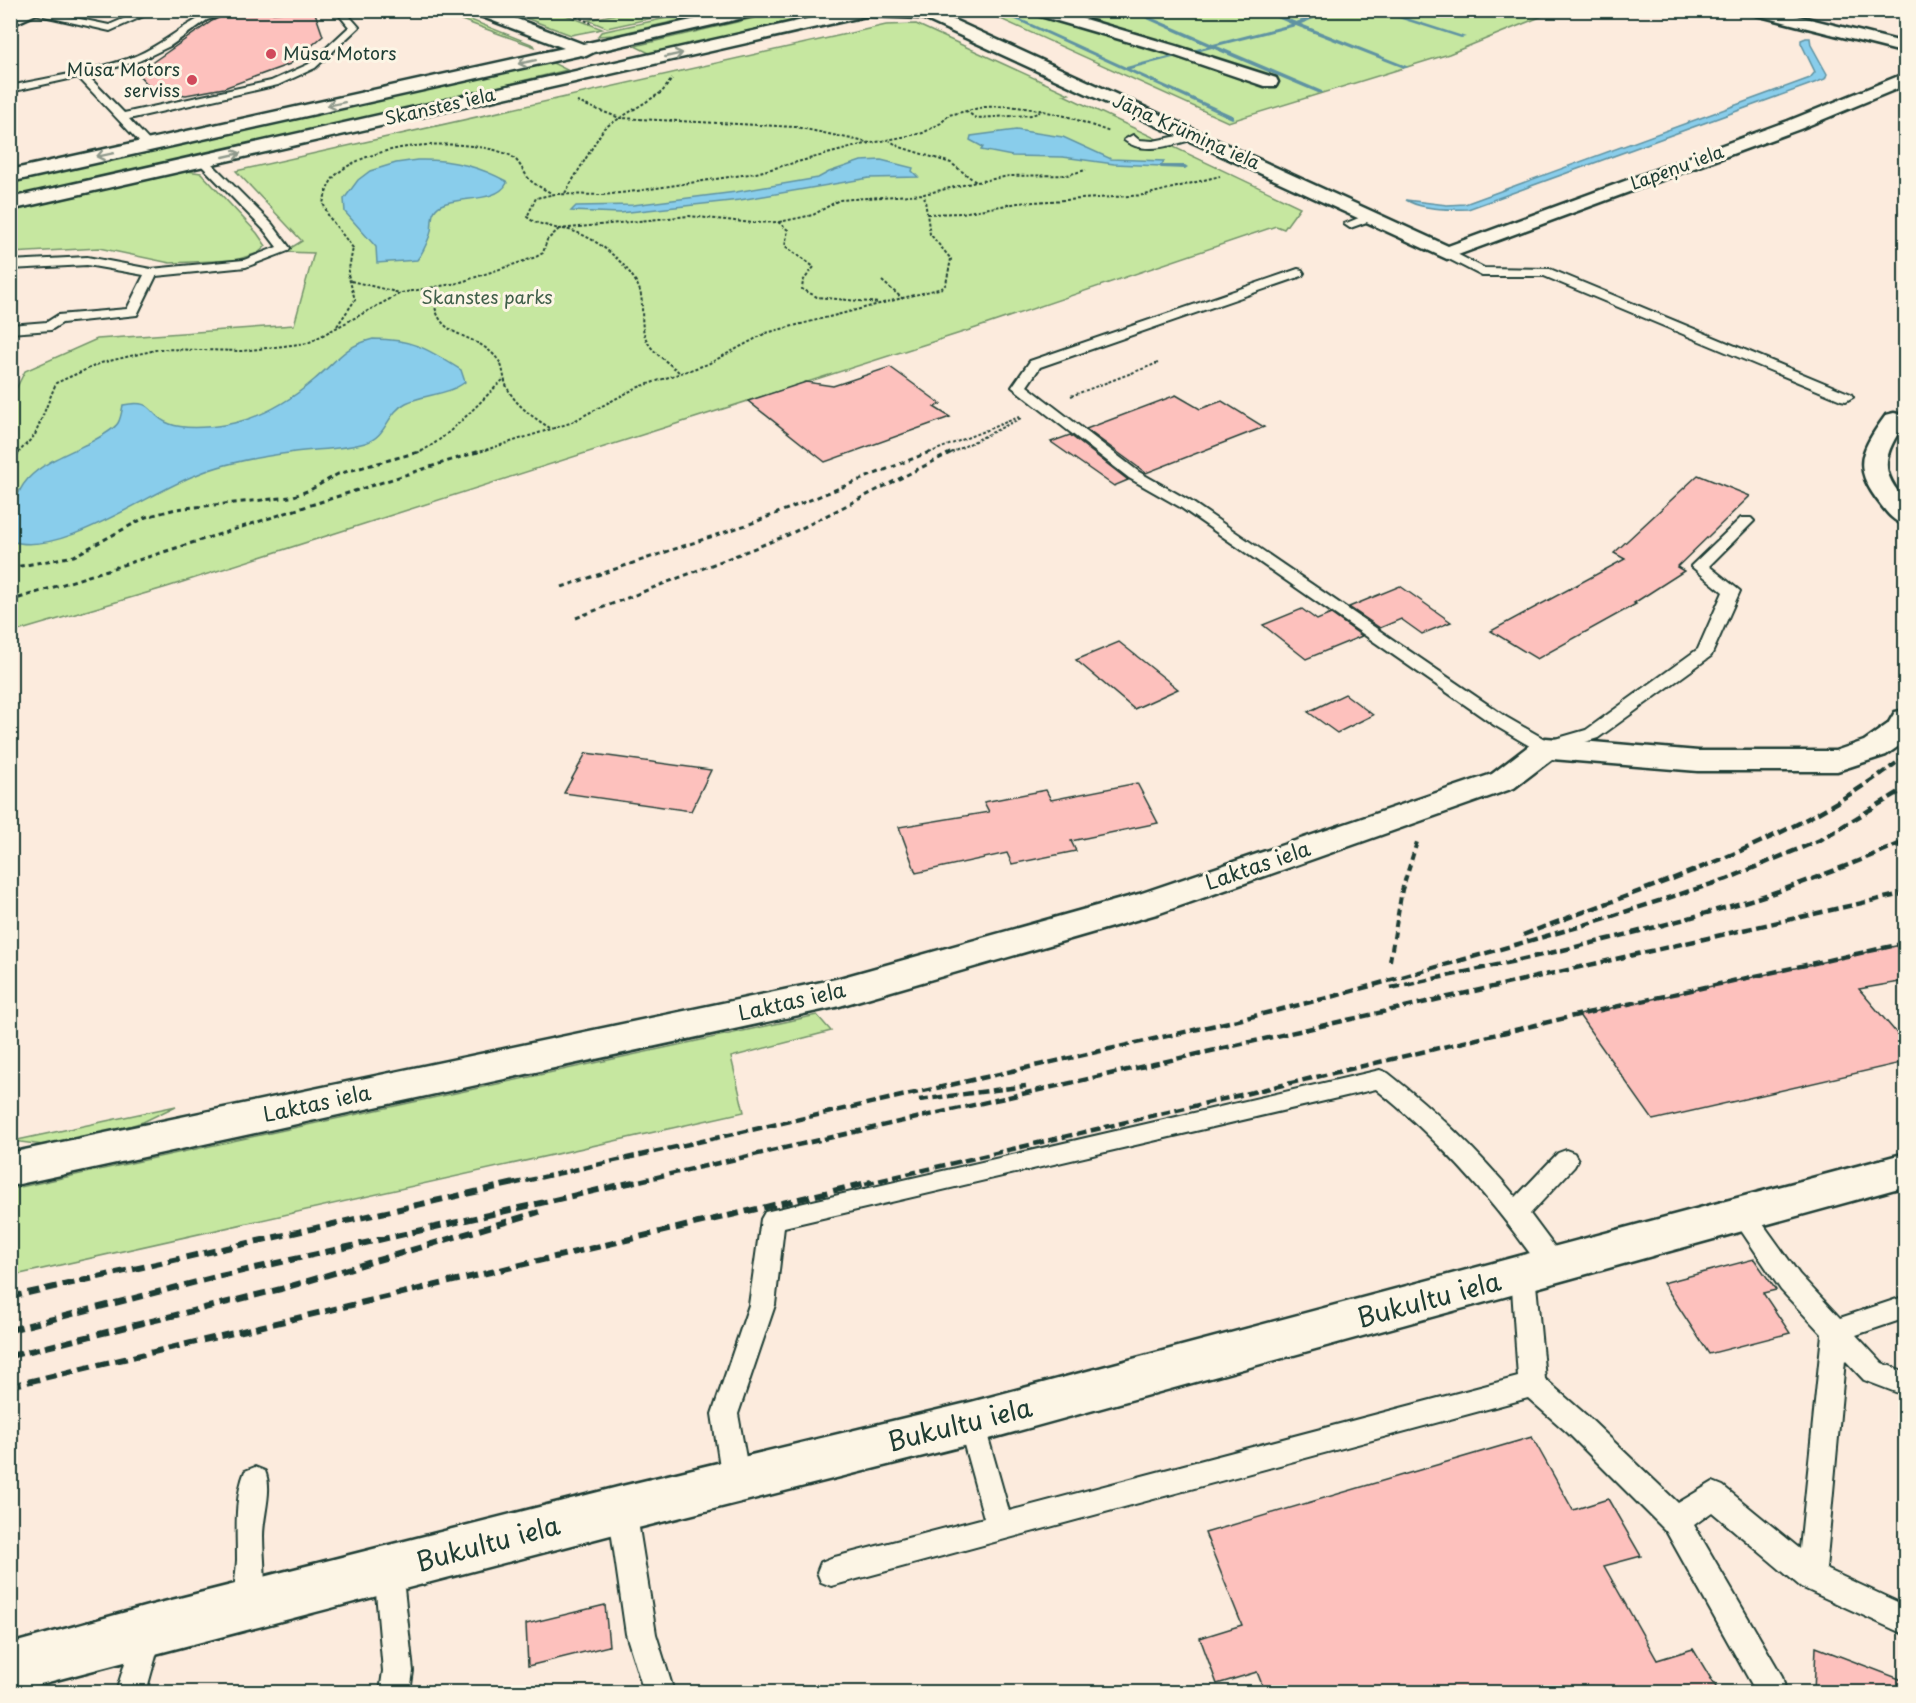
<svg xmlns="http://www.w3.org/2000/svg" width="1916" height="1703" viewBox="0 0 1916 1703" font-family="'Playpen Sans',sans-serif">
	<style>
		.green { fill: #c6e7a0; stroke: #72926a; stroke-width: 1.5 }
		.water { fill: #89cdeb; stroke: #5f93a2; stroke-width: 1.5 }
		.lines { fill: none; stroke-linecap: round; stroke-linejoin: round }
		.stream { fill: #5f93a2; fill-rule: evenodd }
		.building { fill: #fdc1bd; stroke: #1f3d34; stroke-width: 1.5 }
		.service-casing { stroke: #1f3d34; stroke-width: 4 }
		.minor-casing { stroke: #1f3d34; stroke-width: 5 }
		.tertiary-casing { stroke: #1f3d34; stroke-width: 5 }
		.secondary-casing { stroke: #1f3d34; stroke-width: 5 }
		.path-far2 { stroke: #1f3d34; stroke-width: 2; stroke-dasharray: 3 2; stroke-linecap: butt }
		.path-far1 { stroke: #1f3d34; stroke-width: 3; stroke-dasharray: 5 4; stroke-linecap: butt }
		.path { stroke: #1f3d34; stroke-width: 4; stroke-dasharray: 7 4.5; stroke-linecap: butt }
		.service { fill: #fcf5e5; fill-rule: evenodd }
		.minor { fill: #fcf5e5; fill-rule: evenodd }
		.tertiary { fill: #fcf5e5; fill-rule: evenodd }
		.secondary { fill: #fcf5e5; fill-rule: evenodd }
		.rail-far2 { stroke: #1f3d34; stroke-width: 4; stroke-dasharray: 8 4; stroke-linecap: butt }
		.rail-far1 { stroke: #1f3d34; stroke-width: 4.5; stroke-dasharray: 10 4.5; stroke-linecap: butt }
		.rail { stroke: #1f3d34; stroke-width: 6; stroke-dasharray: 12 6; stroke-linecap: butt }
		.oneway { stroke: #8e998c }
		.poi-dot { fill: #d1495b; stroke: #fcf5e5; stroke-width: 2 }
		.labels { text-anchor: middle; stroke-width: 6; stroke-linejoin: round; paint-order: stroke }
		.far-poi-label { font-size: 18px; fill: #1f3d34; stroke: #fcf5e5; text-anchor: start }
		.far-street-label { font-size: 18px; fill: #1f3d34; stroke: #fcf5e5 }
		.far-park-label { font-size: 18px; fill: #405f4a; stroke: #fcf5e5 }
		.street-label { font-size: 21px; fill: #1f3d34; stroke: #fcf5e5 }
		.near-street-label { font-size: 26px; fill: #1f3d34; stroke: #fcf5e5 }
	</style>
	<rect width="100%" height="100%" fill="#fcebdd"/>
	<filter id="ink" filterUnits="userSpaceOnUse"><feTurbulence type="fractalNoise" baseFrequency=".0167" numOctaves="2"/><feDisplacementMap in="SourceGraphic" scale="12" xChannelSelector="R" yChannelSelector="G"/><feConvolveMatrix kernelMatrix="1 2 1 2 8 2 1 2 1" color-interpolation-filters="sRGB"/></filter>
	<g filter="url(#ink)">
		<g class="green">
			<path d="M704,10L721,11L614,35L598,36L601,32Z"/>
			<path d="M437,11H448L534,45L535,47Z"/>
			<path d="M507,11H556L602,29L571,35Z"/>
			<path d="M631,11V10L684,11L607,28L588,20Z"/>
			<path d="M784,11H852L653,55L635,46Z"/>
			<path d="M983,11H1555L1449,54L1228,122Z"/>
			<path d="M916,24L1069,94L1064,95L1300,207L1284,229L1276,226L976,328L167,587L11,633V399L25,371L97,339L294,325L314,253L284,252L302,241L236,171L886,25Z"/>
			<path d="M549,61L567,70L316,131L11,199L10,181Z"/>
			<path d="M187,171L201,173L257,233L266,246L258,253L236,260L170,263L99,248L11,253V211Z"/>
			<path d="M817,1015L831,1031L731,1057L744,1112L11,1276V1189Z"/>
			<path d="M176,1106L143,1122L58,1147L13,1141Z"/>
		</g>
		<g class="water">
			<path d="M1806,38H1810L1811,45L1827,74L1825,79L1817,82L1468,209C1448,210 1423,210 1406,200L1447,205L1465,204L1810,78L1815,72L1801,43V40Z"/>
			<path d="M1016,130L1063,137L1111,159L1164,161L1161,166L1114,164L1063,157L1012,156L981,150L983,147L970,140L971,136Z"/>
			<path d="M417,160C448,159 479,166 506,181L507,183C497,203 460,196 441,205C428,212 434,224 430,235C427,243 423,253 417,260L377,263L376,247L345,212L344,199L358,180L370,171L396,163Z"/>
			<path d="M881,160L913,168L912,171L918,177L869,178L740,200L620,213L571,211L576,206L633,205L736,192L818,178L829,172L861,161Z"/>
			<path d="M373,339C413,339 428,349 461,370L465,382C449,395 424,394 406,403C386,413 388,436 365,443C341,450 314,449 289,453C258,457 224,463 196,475C148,493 60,558 11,541C10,477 35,468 87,444C96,439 113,431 118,423C121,418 122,410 123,405C156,398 147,416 170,424C185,430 218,427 234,423C264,416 291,400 314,380C336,362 344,346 373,339Z"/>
		</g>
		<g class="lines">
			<g class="stream">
				<path d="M994,10H1001L1126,67L1208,46L1127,10H1134L1213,44L1291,24L1259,10H1267L1296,22L1328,10H1336L1301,24L1409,67L1404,68L1296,26L1217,46L1322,91V93H1318L1212,48L1130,69L1234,116V118L1232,119Z"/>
				<path d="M1373,10H1382L1466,37L1461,38Z"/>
				<path d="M1159,165H1185L1188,167L1185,169L1161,168L1158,166Z"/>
			</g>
		</g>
		<g class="building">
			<path d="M236,10H270L273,13L314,10L323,36L290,64L224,88L186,95L162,92L150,87L137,73L212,21Z"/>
			<path d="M890,367L941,404L934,407L950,417L825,462L748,401L806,382L833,386Z"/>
			<path d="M1176,395L1200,409L1222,401L1264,427L1146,473L1086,429Z"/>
			<path d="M1070,435L1128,480L1114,486L1051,442Z"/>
			<path d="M1698,475L1750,496L1677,567L1684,571L1634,603L1636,604L1537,659L1491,631L1625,559L1614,553Z"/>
			<path d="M1400,586L1451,622L1422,634L1401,619L1380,628L1349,607Z"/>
			<path d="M1302,609L1317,620L1331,614L1362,636L1306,659L1263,625Z"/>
			<path d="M1119,642L1178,689L1134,709L1076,660Z"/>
			<path d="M1345,694L1373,715L1337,733L1308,712Z"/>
			<path d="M586,753L711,770L691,811L564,793Z"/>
			<path d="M1137,783L1158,823L1071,841L1076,851L1012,864L1007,853L916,873L899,827L989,812L984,802L1046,790L1051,800Z"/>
			<path d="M1905,944V981L1859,989L1905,1043V1062L1653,1120L1579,1015Z"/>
			<path d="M1754,1259L1776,1290L1763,1293L1790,1333L1709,1354L1663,1283Z"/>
			<path d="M1532,1437L1573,1510L1608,1499L1641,1556L1604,1566L1657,1660L1693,1649L1719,1692H1265L1257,1672L1217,1684L1200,1638L1242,1625L1205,1533Z"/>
			<path d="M605,1605L609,1646L528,1666L526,1624Z"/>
			<path d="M1816,1647L1905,1681V1692H1814Z"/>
		</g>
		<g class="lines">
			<defs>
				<g id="service">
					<path d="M17,10H37L109,25L144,10H157L110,31Z"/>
					<path d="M219,10H234L207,20L170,46L139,61L87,75L124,113L271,81L309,64L349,27L335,10H344L359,27L315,68L278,85L129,119L154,146L149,149L145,148L78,77L10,92V86C51,77 95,71 133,57C164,45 187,20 219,10Z"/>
					<path d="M1194,133L1198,134V138C1176,144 1143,156 1124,140L1133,135L1139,140L1153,141Z"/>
					<path d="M10,139L14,140L15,145L10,148Z"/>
					<path d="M204,159L208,160L272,224L290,248L288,251L246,267L156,276L137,315L62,323L51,330L10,333V325L47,322L58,315L127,309L144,275L87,265L10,269V261L87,257L151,269L244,260L277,247L264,230L200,164V160Z"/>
					<path d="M1371,213L1377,217L1375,219L1350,228L1344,224Z"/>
					<path d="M1447,249L1484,268L1550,269L1851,394L1853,397L1846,401L1841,400L1544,276H1482L1443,256V250Z"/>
					<path d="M1298,269L1302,270L1304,273L1302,276L1040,367L1027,386L1139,472L1190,501L1506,717L1548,741L1586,730L1698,649L1723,592L1691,566L1741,518H1751L1754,521L1709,566L1740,591L1711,656L1598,738L1546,754L1540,752L1494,725L1180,507L1129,478L1012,387L1030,361Z"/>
					<path d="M1380,1070L1388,1073C1435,1110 1478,1151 1516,1197L1558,1153L1566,1150L1574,1153L1578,1160L1574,1167L1530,1214L1562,1257L1565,1265L1562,1273L1553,1276L1544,1273C1496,1204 1442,1142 1376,1089L784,1227L775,1305L738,1414L750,1480L746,1489L736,1493L726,1489L722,1480L712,1414L749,1305L761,1219L765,1212Z"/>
					<path d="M1742,1203L1750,1206L1799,1274L1840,1318L1906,1296V1318L1856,1335L1882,1363L1906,1372V1396L1864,1380L1845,1360L1826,1569L1906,1606V1635L1801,1587L1712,1512L1694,1525L1782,1676L1786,1692H1756L1666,1531L1568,1433L1528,1398L831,1586L821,1582L817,1572L821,1562L831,1558L984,1518L958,1423L962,1414L971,1410L980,1414L984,1423L1009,1511L1518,1377L1511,1274L1514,1266L1523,1263L1532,1266L1535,1274L1545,1379L1586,1415L1678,1503L1713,1482L1723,1486L1800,1549L1822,1334L1781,1290L1734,1220L1730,1213L1734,1206Z"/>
					<path d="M255,1467L265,1471C273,1490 263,1515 263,1536C263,1563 269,1591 258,1616L248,1620L238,1616C231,1599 236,1579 237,1560C237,1531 234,1498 245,1471Z"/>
					<path d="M622,1495L632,1499L636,1509L656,1634L674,1692H644L626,1634L608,1509L612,1499Z"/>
					<path d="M388,1556L398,1560L402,1570L413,1671L410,1692H380L383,1671L374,1570L378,1560Z"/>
					<path d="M147,1619L157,1624L162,1634L146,1692H116L137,1624Z"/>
				</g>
				<g id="minor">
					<path d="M23,10H45L10,26V15Z"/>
					<path d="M932,10L1448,246L1788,121L1906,73V85L1800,129L1447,259L922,18L869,16L861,11Z"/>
					<path d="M1028,10H1054L1176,46L1276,78L1278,82L1276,86H1264L1164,52L1030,13Z"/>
					<path d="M1746,10H1774L1906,43V53L1748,13Z"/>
					<path d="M1894,413L1902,415L1906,421C1884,454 1877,470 1906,501V525C1894,522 1888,514 1881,505C1851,467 1860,451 1886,415Z"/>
					<path d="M1906,710V741L1886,755L1837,771H1698L1552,759L1514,788L1160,913L836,1007L10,1186V1153L836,979L1139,894L1492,774L1535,741L1546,738L1698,751H1835L1864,741L1888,724L1895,712Z"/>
				</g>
				<path id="tertiary" d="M1906,1153V1186L971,1444L622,1532L10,1692V1644L148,1606L622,1486L971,1402Z"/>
				<g id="secondary">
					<path d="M470,10H493L583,44L737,10H767L765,13L594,52L586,56L581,55L10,182V170L564,48L472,13Z"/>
					<path d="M847,10H877L870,15L10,210V198Z"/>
				</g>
			</defs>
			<use href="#service" class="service-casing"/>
			<use href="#minor" class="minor-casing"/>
			<use href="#tertiary" class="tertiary-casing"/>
			<use href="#secondary" class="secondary-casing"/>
			<g class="path-far2">
				<path d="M431,10L455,20"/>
				<path d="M562,10L591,23"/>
				<path d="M577,102L620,118L796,127L870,143"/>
				<path d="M966,111L976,118L1032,115L1040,112"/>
				<path d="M977,182L1009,176L1067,175L1086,170"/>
				<path d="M565,193L604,128L662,92L672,79"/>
				<path d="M927,214L962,213L1018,203L1145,195L1220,176"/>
				<path d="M779,222L813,215L839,200L924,194"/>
				<path d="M559,229L689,216L753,223L778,222L788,230L785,246L814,267L803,281L802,289L817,297L879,303"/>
				<path d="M563,229C590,232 627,262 638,286C646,302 638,324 647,341C654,354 669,363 680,373"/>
				<path d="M351,281L400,293"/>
				<path d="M882,281L903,299"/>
				<path d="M434,288C431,344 474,327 499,361C504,368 503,379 507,387C515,405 534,418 550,428"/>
				<path d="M337,326L355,300L348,274L353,248L329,217L323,203C326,193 329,181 337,174C373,142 463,137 507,154C520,159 522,172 531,181C537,186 544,189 551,193"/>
				<path d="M1071,396L1158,363"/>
				<path d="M18,453L35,435L56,383L101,363L160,349L242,351L308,343L401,293L458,283L536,257L543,253L547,240L559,229L534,222L527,217L536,198L555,194L603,195L637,191L756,173L861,145L923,133L941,123L949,115L984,107L1009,106L1039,110L1069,117L1110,132"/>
				<path d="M417,453C444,443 482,399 504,379"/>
				<path d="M476,453L570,423L636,388L708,364L766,333L942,288L946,284L951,259L930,234L924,194L976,182L951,163L900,147L890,141"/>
				<path d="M929,453L1019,417"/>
				<path d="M951,453L1021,418"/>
			</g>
			<g class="path-far1">
				<path d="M10,462L20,451"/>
				<path d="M10,568L74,556L146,517L176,509L291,497L310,490L338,474L422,451"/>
				<path d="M562,587L755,522L932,451"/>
				<path d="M10,601L480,451"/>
				<path d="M576,618L788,535L954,451"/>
			</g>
			<path class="path" d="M1390,961L1402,890L1417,842"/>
			<use href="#service" class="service"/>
			<use href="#minor" class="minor"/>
			<use href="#tertiary" class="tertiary"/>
			<use href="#secondary" class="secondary"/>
			<path class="rail-far2" d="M1880,775L1906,756"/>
			<g class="rail-far1">
				<path d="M1523,935C1645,887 1773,850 1882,773"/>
				<path d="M1391,988C1522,960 1652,932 1779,891C1822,876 1864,859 1906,841"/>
				<path d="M919,1100L1026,1086"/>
				<path d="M512,1184L1238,1020L1335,996L1578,927L1727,879L1820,840L1906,788"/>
				<path d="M626,1184L1906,893"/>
				<path d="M865,1184L1578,1015L1906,943"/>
			</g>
			<g class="rail">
				<path d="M10,1297L519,1182"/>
				<path d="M10,1330L216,1277L633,1182"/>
				<path d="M10,1356L281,1289L539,1212"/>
				<path d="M10,1386L871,1182"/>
			</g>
		</g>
		<defs><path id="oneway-shaft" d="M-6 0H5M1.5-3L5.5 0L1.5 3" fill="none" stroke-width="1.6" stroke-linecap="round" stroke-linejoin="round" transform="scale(1.5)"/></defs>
		<g class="oneway">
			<use href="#oneway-shaft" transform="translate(674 55) rotate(-13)"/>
			<use href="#oneway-shaft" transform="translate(527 62) rotate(168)"/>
			<use href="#oneway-shaft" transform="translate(336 104) rotate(168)"/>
			<use href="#oneway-shaft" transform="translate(105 155) rotate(168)"/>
			<use href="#oneway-shaft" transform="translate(232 155) rotate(-13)"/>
		</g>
	</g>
	<g class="poi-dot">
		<circle cx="271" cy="54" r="6"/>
		<circle cx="192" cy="80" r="6"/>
	</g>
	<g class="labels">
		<g class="far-poi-label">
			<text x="283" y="60">Mūsa Motors</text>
			<text x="180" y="76" text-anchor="end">Mūsa Motors<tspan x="180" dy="21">serviss</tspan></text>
		</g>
		<g class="far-street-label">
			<text transform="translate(440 107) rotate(-13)" y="6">Skanstes iela</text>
			<text transform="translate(1186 132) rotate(24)" y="6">Jāņa Krūmiņa iela</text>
			<text transform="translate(1677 168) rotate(-20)" y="6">Lapeņu iela</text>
		</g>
		<g class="far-park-label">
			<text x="487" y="304">Skanstes parks</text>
		</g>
		<g class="street-label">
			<text transform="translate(1258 866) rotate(-19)" y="7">Laktas iela</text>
			<text transform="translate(792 1002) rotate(-13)" y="7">Laktas iela</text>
			<text transform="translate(317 1104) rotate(-12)" y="7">Laktas iela</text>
		</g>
		<g class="near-street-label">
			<text transform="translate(1429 1300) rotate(-15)" y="9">Bukultu iela</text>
			<text transform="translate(960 1425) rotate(-14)" y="9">Bukultu iela</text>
			<text transform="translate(488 1544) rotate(-15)" y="9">Bukultu iela</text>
		</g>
	</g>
	<rect width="1916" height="1703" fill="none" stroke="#fcf5e5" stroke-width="36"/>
	<rect x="18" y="18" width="1880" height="1667" fill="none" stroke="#1f3d34" stroke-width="2" filter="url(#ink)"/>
</svg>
